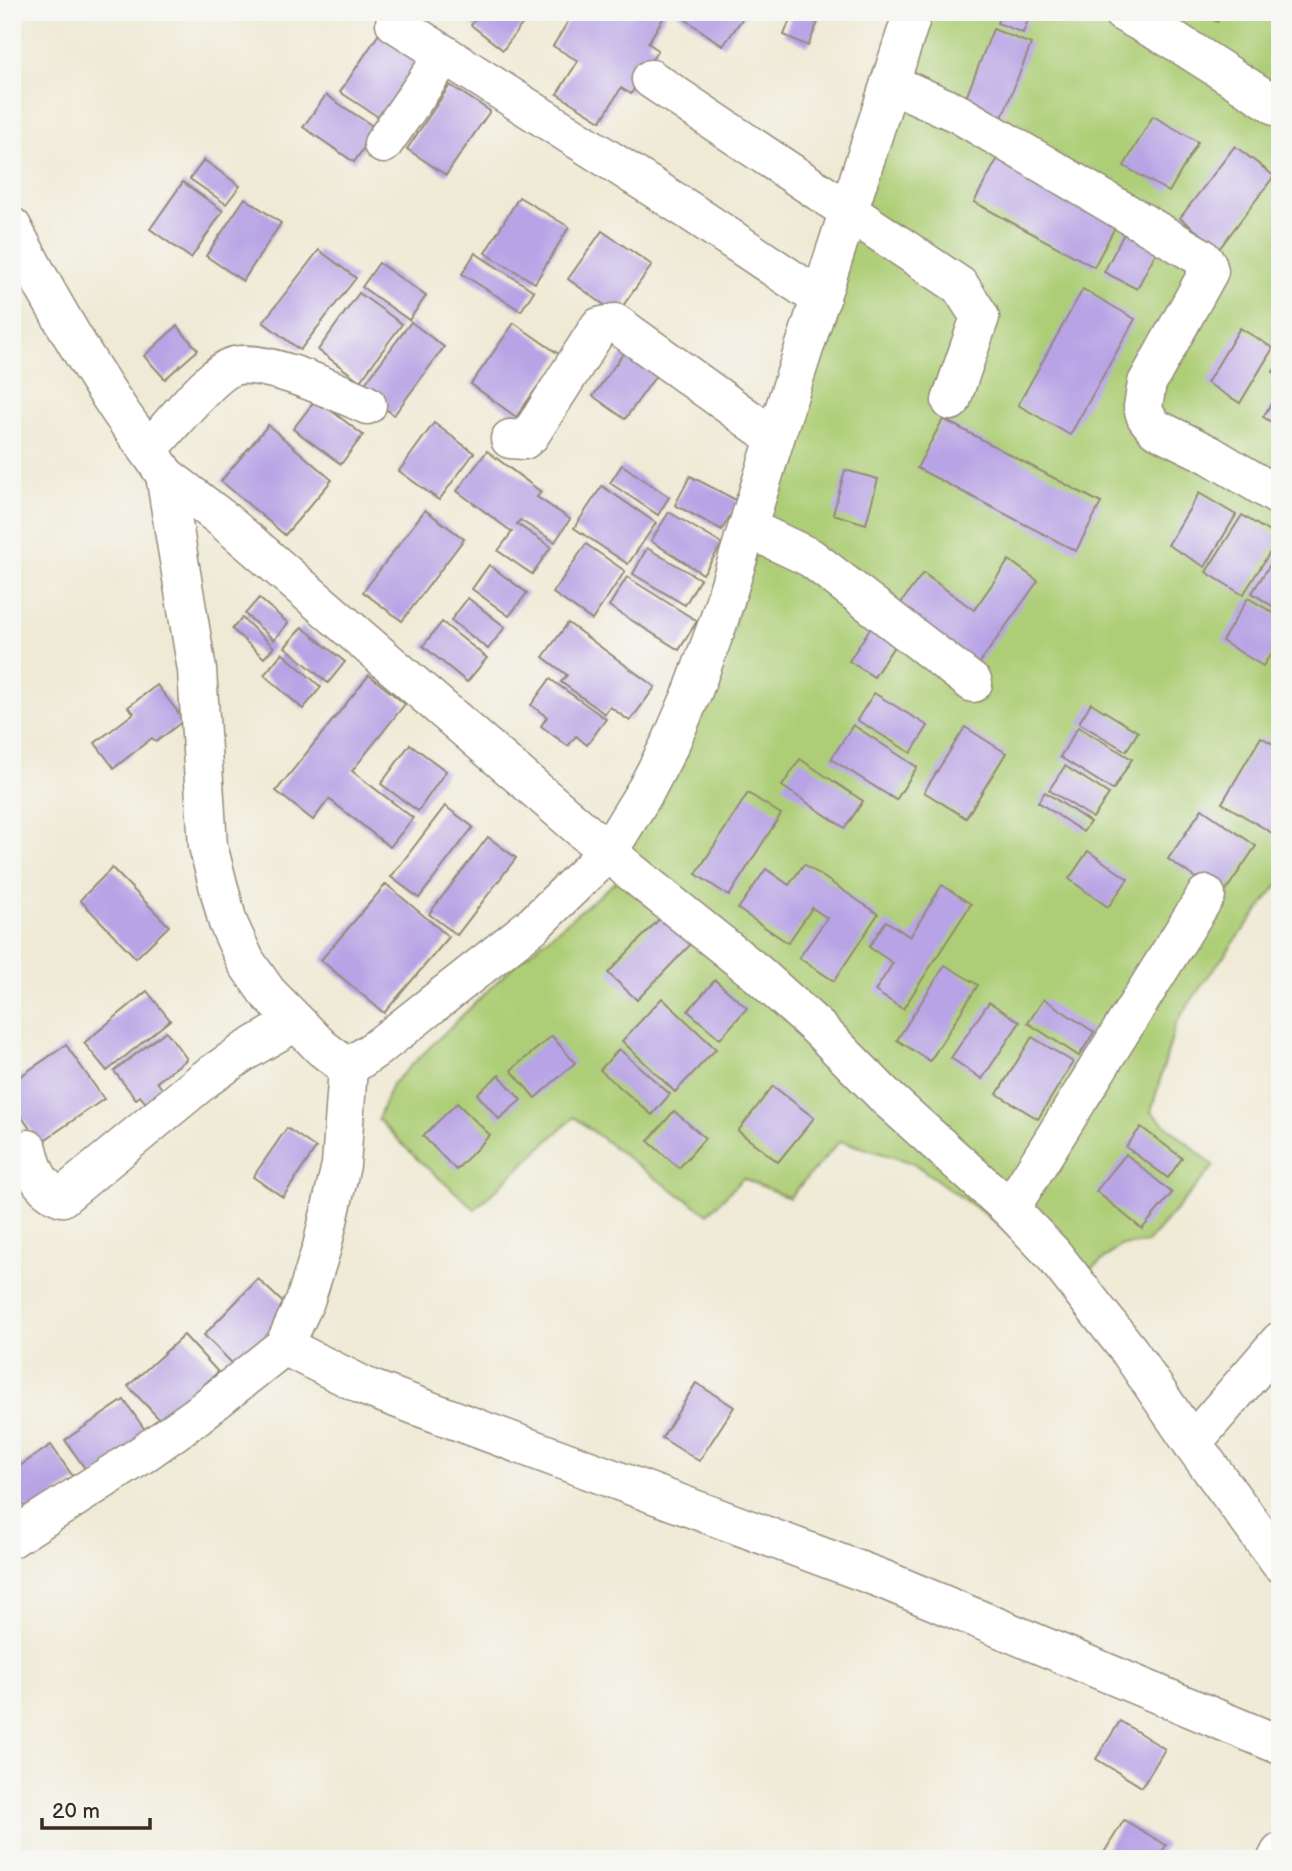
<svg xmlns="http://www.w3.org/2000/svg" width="1292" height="1871" viewBox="0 0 1292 1871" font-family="'Balsamiq Sans',sans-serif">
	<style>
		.green { fill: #adce76; stroke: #747c4a; stroke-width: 2 }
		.building { fill: #b7a3e5 }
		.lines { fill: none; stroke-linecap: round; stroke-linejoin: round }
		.minor-casing { stroke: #958a7a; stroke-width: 41 }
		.minor { stroke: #fff; stroke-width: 38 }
	</style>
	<rect width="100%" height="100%" fill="#f6f6f2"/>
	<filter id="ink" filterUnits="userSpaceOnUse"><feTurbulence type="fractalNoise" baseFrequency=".0143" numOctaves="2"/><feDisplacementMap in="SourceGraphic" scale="14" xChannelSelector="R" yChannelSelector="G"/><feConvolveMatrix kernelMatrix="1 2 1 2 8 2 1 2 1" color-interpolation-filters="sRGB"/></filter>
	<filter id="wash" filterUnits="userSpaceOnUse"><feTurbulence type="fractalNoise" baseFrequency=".00686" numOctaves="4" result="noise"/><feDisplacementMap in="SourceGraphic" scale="28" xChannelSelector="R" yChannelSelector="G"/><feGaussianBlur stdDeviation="1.57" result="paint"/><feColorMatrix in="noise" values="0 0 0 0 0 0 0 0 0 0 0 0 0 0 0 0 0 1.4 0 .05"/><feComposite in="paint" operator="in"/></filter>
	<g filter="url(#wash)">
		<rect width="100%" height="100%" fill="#efead5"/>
		<g class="green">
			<path d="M911,12H1280V882L1204,982L1176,1023L1151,1112L1214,1166L1147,1243L1120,1246L1093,1268L1064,1258L605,851L732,633Z"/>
			<path d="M625,874L1056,1265L913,1163L840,1141L789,1198L743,1178L708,1214L645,1171L574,1117L475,1209L418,1160L378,1119L392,1084L511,968Z"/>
		</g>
		<g id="blocks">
			<g class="building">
				<path d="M481,12H531L503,50L471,25Z"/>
				<path d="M574,12H599L605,16L607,12H667L648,43L658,50L631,94L621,88L601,121L557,94L578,61L553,46Z"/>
				<path d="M675,12H747L723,46Z"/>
				<path d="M793,12H822L808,46L784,35Z"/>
				<path d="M1001,12H1031L1023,33L997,23Z"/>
				<path d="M1203,12H1223L1217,22Z"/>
				<path d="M385,25L431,56L386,122L340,92Z"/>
				<path d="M993,29L1031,44L1000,123L962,108Z"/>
				<path d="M450,85L490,111L446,175L407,149Z"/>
				<path d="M326,95L377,129L354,162L303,127Z"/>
				<path d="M1153,116L1198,142L1169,192L1124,166Z"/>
				<path d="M1235,146L1274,176L1219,249L1180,218Z"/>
				<path d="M1001,152L1121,216L1094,267L974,202Z"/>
				<path d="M204,160L240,186L226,204L190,179Z"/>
				<path d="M183,182L223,211L191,258L150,229Z"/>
				<path d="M519,197L569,227L535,283L485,253Z"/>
				<path d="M245,198L281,223L243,281L206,256Z"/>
				<path d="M1131,220L1164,237L1137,289L1104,272Z"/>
				<path d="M602,231L652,265L617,314L568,279Z"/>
				<path d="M319,250L356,278L300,350L263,322Z"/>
				<path d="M475,253L534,291L521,311L462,274Z"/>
				<path d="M379,263L426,296L409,320L362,287Z"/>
				<path d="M1280,269V283L1273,279Z"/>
				<path d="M1083,289L1135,319L1070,435L1018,405Z"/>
				<path d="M359,293L402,324L360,381L318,350Z"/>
				<path d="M411,322L444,347L394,415L360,390Z"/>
				<path d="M514,323L560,355L516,417L471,384Z"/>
				<path d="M177,326L198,350L165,379L144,356Z"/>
				<path d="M1240,328L1273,348L1240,403L1207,383Z"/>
				<path d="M628,347L660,370L625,419L593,396Z"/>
				<path d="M1280,361V376L1273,372Z"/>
				<path d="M1280,389V427L1263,417Z"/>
				<path d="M316,399L363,435L341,464L293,429Z"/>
				<path d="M943,419L1101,503L1076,551L917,468Z"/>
				<path d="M434,423L474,453L439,500L399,471Z"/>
				<path d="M268,425L332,480L285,535L221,481Z"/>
				<path d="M487,451L541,492L537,497L570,519L555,542L520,520L517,524L551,547L532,574L498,551L512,532L457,491Z"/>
				<path d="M1280,457V473L1272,468Z"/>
				<path d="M622,465L669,497L658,515L610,483Z"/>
				<path d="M845,470L878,479L866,524L833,514Z"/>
				<path d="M690,476L738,501L722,530L675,505Z"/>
				<path d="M602,486L656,523L628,564L574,528Z"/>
				<path d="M1199,493L1236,515L1205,567L1168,545Z"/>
				<path d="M425,510L464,539L402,621L363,592Z"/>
				<path d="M669,512L722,544L703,574L651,541Z"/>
				<path d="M1242,515L1279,538L1243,595L1206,572Z"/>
				<path d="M586,544L625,571L592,620L553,593Z"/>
				<path d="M647,548L700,579L685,605L633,574Z"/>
				<path d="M1280,549V611L1252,593Z"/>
				<path d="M1009,560L1038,581L976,668L895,611L923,573L974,610Z"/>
				<path d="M489,565L527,593L509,616L472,589Z"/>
				<path d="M627,577L697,621L679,650L609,606Z"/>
				<path d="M259,598L288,623L274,640L245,614Z"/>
				<path d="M468,598L505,627L488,649L451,620Z"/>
				<path d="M1248,598L1280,617V640L1263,666L1222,641Z"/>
				<path d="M242,618L274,647L264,658L232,629Z"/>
				<path d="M442,622L487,658L467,682L423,646Z"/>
				<path d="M568,623L655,687L630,721L610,707L605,714L561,682L567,675L543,657Z"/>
				<path d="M873,624L898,640L874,677L849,661Z"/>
				<path d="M302,627L345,662L328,683L285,647Z"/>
				<path d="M282,653L321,687L303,709L264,675Z"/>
				<path d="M369,675L405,704L352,771L413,818L390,847L329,799L313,820L276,791Z"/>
				<path d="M550,679L606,719L587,745L576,736L568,746L541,726L547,717L531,705Z"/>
				<path d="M157,685L184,720L156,742L152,738L114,768L95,743L134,713L128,707Z"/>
				<path d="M874,693L928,726L911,753L857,720Z"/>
				<path d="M1091,703L1138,732L1126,751L1079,723Z"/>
				<path d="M853,725L917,767L896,800L831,759Z"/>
				<path d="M965,727L1006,753L966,818L924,792Z"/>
				<path d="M1078,727L1132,759L1113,790L1060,757Z"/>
				<path d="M1261,737L1280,748V831L1277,836L1222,803Z"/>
				<path d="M410,744L446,771L418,811L381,784Z"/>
				<path d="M800,759L863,801L845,828L782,786Z"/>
				<path d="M1065,766L1109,794L1093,818L1049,790Z"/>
				<path d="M1045,792L1090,822L1083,832L1038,802Z"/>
				<path d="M748,793L781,814L729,896L696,874Z"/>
				<path d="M445,806L473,827L419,898L391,877Z"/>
				<path d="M1202,809L1256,846L1222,896L1168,859Z"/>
				<path d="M488,837L516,858L457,935L429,914Z"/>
				<path d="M1088,851L1128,879L1108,907L1069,879Z"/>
				<path d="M804,864L878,914L834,981L799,958L827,918L812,908L788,943L738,909L766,869L789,885Z"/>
				<path d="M112,868L169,926L136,958L80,900Z"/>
				<path d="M386,884L449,937L384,1013L321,960Z"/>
				<path d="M942,885L971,904L903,1009L875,991L893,963L869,947L886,921L910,937Z"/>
				<path d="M665,913L694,941L637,1000L608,973Z"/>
				<path d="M945,965L978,985L930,1061L897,1040Z"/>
				<path d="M715,980L747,1008L720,1039L688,1011Z"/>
				<path d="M147,991L170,1020L107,1071L84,1043Z"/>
				<path d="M662,998L716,1049L675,1092L622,1041Z"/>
				<path d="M1044,999L1094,1032L1079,1056L1028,1023Z"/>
				<path d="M989,1002L1020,1022L982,1079L951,1058Z"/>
				<path d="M166,1031L187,1059L157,1082L167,1095L150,1108L140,1096L136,1099L114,1071Z"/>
				<path d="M552,1036L575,1063L535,1098L511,1070Z"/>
				<path d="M1032,1037L1073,1062L1038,1119L997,1094Z"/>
				<path d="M66,1045L104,1099L40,1143L12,1103V1082Z"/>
				<path d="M619,1049L670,1094L652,1115L600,1070Z"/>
				<path d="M499,1075L521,1100L499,1119L477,1094Z"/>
				<path d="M773,1086L814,1118L778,1162L738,1131Z"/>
				<path d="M457,1103L490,1135L456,1170L423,1136Z"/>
				<path d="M674,1111L705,1138L679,1168L648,1141Z"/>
				<path d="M1141,1127L1182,1158L1168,1178L1126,1147Z"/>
				<path d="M287,1128L316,1148L283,1197L253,1177Z"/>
				<path d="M1126,1154L1172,1193L1142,1229L1096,1191Z"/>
				<path d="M258,1279L295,1314L240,1371L204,1335Z"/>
				<path d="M184,1335L218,1372L163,1423L128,1386Z"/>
				<path d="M696,1383L734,1407L699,1461L662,1438Z"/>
				<path d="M124,1400L150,1437L91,1477L65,1440Z"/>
				<path d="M51,1445L76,1481L29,1513L12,1488V1471Z"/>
				<path d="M1120,1721L1165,1749L1142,1787L1096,1759Z"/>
				<path d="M1124,1820L1166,1845L1158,1859H1100Z"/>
			</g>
		</g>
	</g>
	<g filter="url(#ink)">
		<use href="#blocks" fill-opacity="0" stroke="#958a7a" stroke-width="2"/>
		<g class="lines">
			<defs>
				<g id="minor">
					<path d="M1122,12L1177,42L1280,108"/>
					<path d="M395,23L688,210L821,299"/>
					<path d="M651,79L960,286L980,317L951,401"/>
					<path d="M890,83L959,114L1201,257L1207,264L1209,271L1147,383L1143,407L1146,417L1155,428L1210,455L1280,497"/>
					<path d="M383,144L444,56"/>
					<path d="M12,227C44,289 77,347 115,404C131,429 150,450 165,475L197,670L208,846L228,923L246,962L267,992L322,1048L348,1068L341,1165L322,1247L305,1301L284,1346L195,1417L140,1456L12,1538"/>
					<path d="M510,439L524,440L530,435L599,327L615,323L775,438"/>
					<path d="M149,449C168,429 207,379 229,368C255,353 340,393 367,405"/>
					<path d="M165,475L220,517L630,871L757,973L819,1029L888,1099L1010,1209L1052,1253L1130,1352L1192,1443L1280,1563"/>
					<path d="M748,528L811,558L973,683"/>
					<path d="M348,1068L381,1045L533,925L608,852L646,790L671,742L693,691L718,623L775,438L913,12"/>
					<path d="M28,1149C33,1171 40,1189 62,1197L205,1079L244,1052L295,1022"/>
					<path d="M1010,1209L1206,895"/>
					<path d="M284,1346L366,1387L882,1579L1280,1745"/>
					<path d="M1192,1443L1280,1341"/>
					<path d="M1277,1859L1280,1853"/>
				</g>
			</defs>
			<use href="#minor" class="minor-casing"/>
			<use href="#minor" class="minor"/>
		</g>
	</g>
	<rect width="1292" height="1871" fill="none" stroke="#f6f6f2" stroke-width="42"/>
	<path d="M42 1818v10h108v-10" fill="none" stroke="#3b2a1e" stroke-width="3.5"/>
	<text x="52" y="1818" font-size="21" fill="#3b2a1e" stroke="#f6f6f2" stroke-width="5" paint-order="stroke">20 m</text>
</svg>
